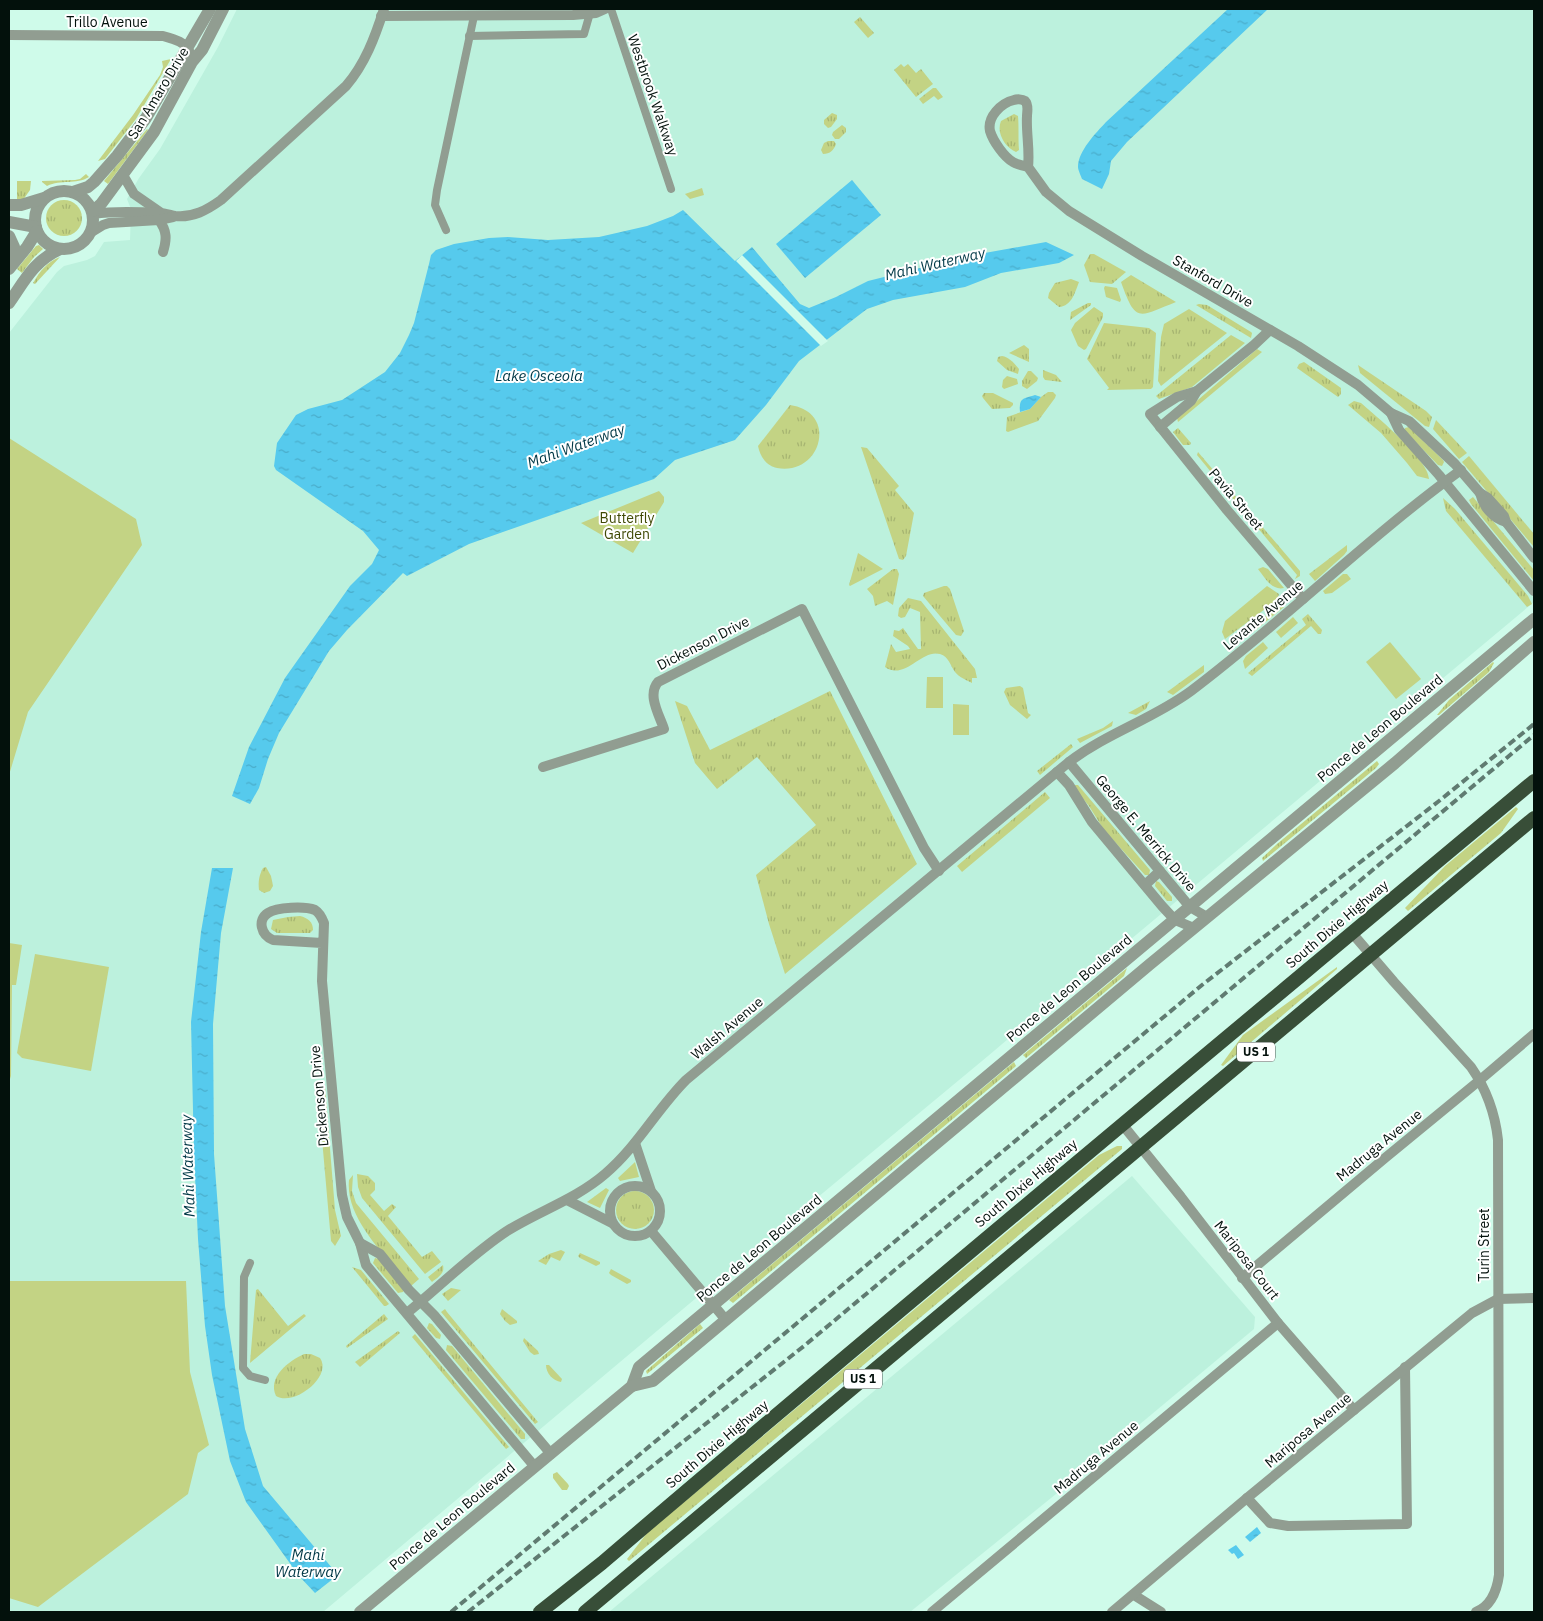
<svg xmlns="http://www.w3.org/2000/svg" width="1543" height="1621" viewBox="0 0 1543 1621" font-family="'IBM Plex Sans',sans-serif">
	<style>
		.built { fill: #bcf1dd }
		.grass { fill: url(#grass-tufts) }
		.green { fill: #c3d384 }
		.water { fill: url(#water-ripples) }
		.pier { fill: #cffbea }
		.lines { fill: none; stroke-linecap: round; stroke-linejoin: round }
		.pedestrian { stroke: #919d91; stroke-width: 8 }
		.minor { stroke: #919d91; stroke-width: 10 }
		.tertiary { stroke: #919d91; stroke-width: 12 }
		.trunk { stroke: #384e38; stroke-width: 14 }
		.rail { stroke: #607b71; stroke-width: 4; stroke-dasharray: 8 4; stroke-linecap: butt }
		.labels { text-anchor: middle; stroke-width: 4; stroke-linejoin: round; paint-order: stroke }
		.shield { fill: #fff; stroke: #4f5855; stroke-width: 1 }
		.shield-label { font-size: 12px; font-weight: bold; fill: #03110c }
		.street-label { font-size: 14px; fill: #03110c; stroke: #fff }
		.park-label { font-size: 14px; fill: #3f4904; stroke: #fff }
		.water-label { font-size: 15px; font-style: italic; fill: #003846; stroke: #fff }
	</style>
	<defs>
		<pattern id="grass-tufts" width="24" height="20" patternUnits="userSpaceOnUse" patternTransform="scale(1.25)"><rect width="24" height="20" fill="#c3d384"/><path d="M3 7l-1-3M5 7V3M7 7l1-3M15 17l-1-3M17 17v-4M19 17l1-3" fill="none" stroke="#a6b471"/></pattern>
		<pattern id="water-ripples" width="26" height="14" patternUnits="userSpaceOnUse" patternTransform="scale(1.25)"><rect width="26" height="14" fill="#56caed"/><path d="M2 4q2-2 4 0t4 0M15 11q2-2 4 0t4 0" fill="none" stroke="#49acca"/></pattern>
	</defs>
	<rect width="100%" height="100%" fill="#cffbea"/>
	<g class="built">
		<path d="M237,9H1534V602L1112,955L1092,964L1044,1004L1034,1017L988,1056L689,1304L323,1612H9V333L57,272L64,266L87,260L95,256L104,242L130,240L131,209L127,199L139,178L160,149L218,47Z"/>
		<path d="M1132,1176L1255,1317L1254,1329L1056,1494L910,1612H609Z"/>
	</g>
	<g class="grass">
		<path d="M860,17L874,33L868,38L854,22Z"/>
		<path d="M171,59L136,119L105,159L98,161L133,115L160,75L163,67L162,61Z"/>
		<path d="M901,64L904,67L908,64L916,73L921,69L933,84L916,97L894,70Z"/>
		<path d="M933,88H936L943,97L938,100L934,96L923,104L919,99Z"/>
		<path d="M832,113L837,115V119L831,127L828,128L824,124V120Z"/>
		<path d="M1014,114L1018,116C1019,126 1018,139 1019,150L1016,152C1005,147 996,133 1001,121Z"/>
		<path d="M842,125L846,128V132L839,139H835L832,135L833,132Z"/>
		<path d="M147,129L148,130L108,184L104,181Z"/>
		<path d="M828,141H834L836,144C834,150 830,154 823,154L821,150L824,143Z"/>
		<path d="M86,174L89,177C76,185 61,179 47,186L42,182V181L75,180L80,179Z"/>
		<path d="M17,181H31L30,190L23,200H17Z"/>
		<path d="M702,188L704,195L690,199L685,194Z"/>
		<circle cx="64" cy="218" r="18"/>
		<path d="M39,245L43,249L34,257L22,273L17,269L36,246Z"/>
		<path d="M1090,254H1094L1126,272L1112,284L1090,282L1084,265Z"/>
		<path d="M60,257L35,284L33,283C40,271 47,262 60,257Z"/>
		<path d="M1131,275L1176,302C1138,317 1136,324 1121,282Z"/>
		<path d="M1071,279L1079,282C1075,292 1072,306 1059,307L1048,298L1049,293L1055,283Z"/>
		<path d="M1088,303H1091V305L1070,320L1071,312Z"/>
		<path d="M1199,304L1207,305L1251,332L1252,333L1251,338L1196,305Z"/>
		<path d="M1094,307L1103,313V317L1086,349L1084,350L1078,346L1071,330L1075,323Z"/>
		<path d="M1189,309L1227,333L1161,386L1158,381L1161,337L1164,324Z"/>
		<path d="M1104,323L1149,328L1156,333L1153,387L1151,389L1107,390L1109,388L1087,359Z"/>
		<path d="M1231,335L1245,343L1192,387L1159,399L1156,396Z"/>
		<path d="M1024,345L1029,349V362L1009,353Z"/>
		<path d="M1257,349L1262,352L1178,422L1177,418Z"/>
		<path d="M1002,356C1009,357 1014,363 1019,369L1018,374L1007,370L997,361L998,357Z"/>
		<path d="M1304,362L1341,388V394L1338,397L1297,368L1299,364Z"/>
		<path d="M1358,365L1426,411L1432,417L1429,427L1425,426L1360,373Z"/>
		<path d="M1043,370L1056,375L1062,382L1045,380L1043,377Z"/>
		<path d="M1028,371H1031L1038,378L1037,381L1027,389L1022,386V381Z"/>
		<path d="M1007,376L1017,379L1018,384L1004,389L1002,387L1003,380Z"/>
		<path d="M1048,392H1053L1056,395L1055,398L1038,421L1008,432L1006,431L1007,417L1030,409L1041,397Z"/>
		<path d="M984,393H993L1013,403V405L1010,408L992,409L983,398L982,396Z"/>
		<path d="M1354,401L1361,403C1376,416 1429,460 1429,479L1417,476L1407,463L1381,433L1348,405Z"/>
		<path d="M790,405C839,412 821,476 777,468C766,466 760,456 758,446Z"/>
		<path d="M1436,420L1467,453L1459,459L1433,429Z"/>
		<path d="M1409,427L1443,460L1444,462L1442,466L1438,465L1405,431V428Z"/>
		<path d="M1178,428L1191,443L1190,445H1183L1173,432Z"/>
		<path d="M861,447L867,448L899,486L895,490L914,513L906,556L903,560L899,559Z"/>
		<path d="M1198,452L1243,505L1242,506H1239L1197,455Z"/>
		<path d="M1469,456L1534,534V547L1462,462Z"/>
		<path d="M1473,497L1534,570V581L1471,504L1469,500Z"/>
		<path d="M1443,498L1455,509L1528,596L1532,604L1527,607L1446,511Z"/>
		<path d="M1248,510L1300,571V576L1295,579L1297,575L1247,515Z"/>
		<path d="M1347,545V551L1344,555L1315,581L1309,574Z"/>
		<path d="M858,553L883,569L850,586L849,585Z"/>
		<path d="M1263,567L1268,569L1284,588C1272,591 1265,578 1258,569Z"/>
		<path d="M893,569H897L899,574L893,605L887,601L875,606L873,596L867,589Z"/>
		<path d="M1343,574H1347L1351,579L1332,593L1325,594L1323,591Z"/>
		<path d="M944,586H947L950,589L964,631L961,636L956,635L923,596L924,593Z"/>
		<path d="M1267,586L1279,594L1277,600L1225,639L1222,632L1225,621Z"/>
		<path d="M908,598L921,601L975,669L977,678H972V683C966,680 959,677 955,672C950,665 949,657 940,654C921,649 905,681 885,667L891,644L896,652L910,649L908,646L893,636L894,630L899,631L903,628L918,649H921L920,612L910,608L905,617L901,618L898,616L899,608Z"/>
		<path d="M1281,605L1284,607L1253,632L1250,628Z"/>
		<path d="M1308,614L1322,630L1321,634H1318L1311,626L1252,676L1248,673L1306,625L1302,619Z"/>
		<path d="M1293,617L1298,623L1281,638L1276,632Z"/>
		<path d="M1263,642L1268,648L1245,669L1243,661L1246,656Z"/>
		<path d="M1493,662L1494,663L1489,672L1439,715H1437L1449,700Z"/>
		<path d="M1204,665V672L1173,695L1167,692Z"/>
		<path d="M1020,686L1023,688L1028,713L1031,715L1027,719L1010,705L1004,692L1006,688Z"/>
		<path d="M830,691L917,864L785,974L769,924L756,875L816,825L757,757L717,789L695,763L675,701L687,706L710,750Z"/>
		<path d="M1150,701L1146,709L1136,715L1128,713Z"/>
		<path d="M1113,721L1112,726L1080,743L1077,739L1103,728Z"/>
		<path d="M1071,744L1073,747L1040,775L1037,771Z"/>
		<path d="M1377,761L1379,764L1376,768L1263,861L1262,858L1277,844Z"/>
		<path d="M1074,785H1078L1150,870L1149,875H1145L1104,830L1089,806L1074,788Z"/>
		<path d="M1045,792L1050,798L962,872L957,866Z"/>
		<path d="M1516,807L1518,809L1501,833L1408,911L1405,908L1445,866Z"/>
		<path d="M266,867L271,876L273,886L270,891L264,893L259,890C258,881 259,876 263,868Z"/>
		<path d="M1156,881L1159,882L1172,897V901H1167L1155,886Z"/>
		<path d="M300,916C308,918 313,922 313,930L310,933H277L271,929L273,920L288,917Z"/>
		<path d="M1337,967V969L1223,1066L1221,1065L1243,1035Z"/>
		<path d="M1127,968L1124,976L1026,1058L1023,1055Z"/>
		<path d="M1014,1062L1016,1066L733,1303L729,1300Z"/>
		<path d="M317,1082L323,1083L325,1087L335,1210L341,1236L335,1246L331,1241Z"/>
		<path d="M1117,1146H1122V1149L629,1561L627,1559L647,1533L1099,1155Z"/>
		<path d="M635,1162L639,1177L620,1181L618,1178Z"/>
		<path d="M357,1174L368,1176L375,1183V1190L370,1195L384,1211L392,1204L396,1207L388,1216L422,1257L432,1251L441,1262L425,1274L362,1198L358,1187Z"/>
		<path d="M353,1175L352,1191L356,1203L419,1279L411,1286C387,1257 345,1219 349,1180Z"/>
		<path d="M606,1188L609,1190L600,1208L587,1202Z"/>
		<circle cx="635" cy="1210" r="19"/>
		<path d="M561,1250L565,1252L560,1261L551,1257L546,1265L538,1261L549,1254Z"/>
		<path d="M580,1253L600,1262V1264L596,1266L580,1258L578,1256Z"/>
		<path d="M375,1258L379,1259L404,1290L403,1292L398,1293L373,1263Z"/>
		<path d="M443,1265C445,1274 438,1277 432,1282L428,1277Z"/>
		<path d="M352,1267L361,1270L389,1304L386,1306H384Z"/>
		<path d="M611,1269L631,1280V1282L627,1284L611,1275L609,1273Z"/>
		<path d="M451,1288L461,1290L448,1301L442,1294Z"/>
		<path d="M258,1289L288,1326L304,1314L306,1316L250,1363L256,1290Z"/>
		<path d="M445,1309L447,1312L538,1422L535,1424L441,1312Z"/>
		<path d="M502,1309L517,1321V1323L510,1325L505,1321L500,1314Z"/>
		<path d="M384,1314L388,1319L347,1348L346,1346Z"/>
		<path d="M429,1323L432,1324L441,1335L440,1339L436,1338L427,1328Z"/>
		<path d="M700,1324L703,1328L647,1374L646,1371Z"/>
		<path d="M398,1331L400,1333L360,1367L355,1362Z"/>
		<path d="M415,1334L509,1447L506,1449L412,1337Z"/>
		<path d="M524,1338L538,1351L539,1354L534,1355L530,1352L523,1341Z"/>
		<path d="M447,1345L452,1346L525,1434V1439H521L446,1350Z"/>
		<path d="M304,1354H311L320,1358C333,1376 294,1407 276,1396C267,1377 289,1361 304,1354Z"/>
		<path d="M546,1365H549L562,1379L561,1382C553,1381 546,1373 546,1365Z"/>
		<path d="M557,1472L568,1484L569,1486L567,1490H562L553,1478V1474Z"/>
	</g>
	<g class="green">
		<path d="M1105,286L1117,288L1121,300L1120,302L1106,297L1104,288Z"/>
		<path d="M9,438L136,519L142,545L28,712L9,775Z"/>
		<path d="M659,491L664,497V502L633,553L581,523Z"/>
		<path d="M1390,642L1421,679L1396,699L1366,662Z"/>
		<path d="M927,677H943V708H926Z"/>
		<path d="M953,704L969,705V735H953Z"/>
		<path d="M9,943L22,945L16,985H12L11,1076L9,1082Z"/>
		<path d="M35,954L109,967L91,1071L22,1058L17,1053Z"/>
		<path d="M9,1281H186L190,1372L209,1445L198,1453L188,1494L38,1607L9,1598Z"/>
	</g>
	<g class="water">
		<path d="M1228,9H1268L1127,142L1111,161L1109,174L1102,189L1082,179C1081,176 1078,170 1078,167C1078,151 1096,133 1106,122Z"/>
		<path d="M852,180L881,215L805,278L776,244Z"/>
		<path d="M683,210L735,261L752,247L800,304L809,308L836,297L868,281L968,256L1046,242L1074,255L1059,263L1001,273L965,287L893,300L867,309L799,361L766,405L735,440L675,460L654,479L469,544L407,576L403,573L347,630L329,651L279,733L268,759L259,788L250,804L232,796L249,747L285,678L350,586L372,564L379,550L363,531L276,470L274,466L277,443L296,415L308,409L342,400L385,372L400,353L409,335L414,323L429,264L431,255L436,250L454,244L489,238L508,237L548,240L599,237L647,226L673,216Z"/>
		<path d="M1035,395L1041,397L1030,409L1020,412C1019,397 1023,399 1035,395Z"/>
		<path d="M212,868H233L221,933L213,1024L214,1154L225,1306L245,1429L263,1486L338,1575L315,1593L299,1576L246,1502L230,1461L212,1375L205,1326L198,1239L194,1155L191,1022L201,932Z"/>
		<path d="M1257,1527L1261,1533L1250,1542L1245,1537Z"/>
		<path d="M1236,1545L1244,1555L1238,1559L1234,1553L1232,1554L1228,1550Z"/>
	</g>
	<path class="pier" d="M742,255L828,341L821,346L736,261Z"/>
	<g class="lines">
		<g class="pedestrian">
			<path d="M611,9L671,189"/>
			<path d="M469,36L584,34L590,13"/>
			<path d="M446,230L435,205L437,190L474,16"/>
			<path d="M250,1263L244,1277L243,1368L250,1376L265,1380"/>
		</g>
		<g class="minor">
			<path d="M381,16L573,15L596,13L605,9"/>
			<path d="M9,35L163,36C174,39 186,42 190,53"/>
			<path d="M1028,167C1023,165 1017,165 1013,162C1004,157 993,141 990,131C987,117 1001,103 1014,100C1017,99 1022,99 1025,101C1029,105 1027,112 1027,116C1026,133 1030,150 1028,167L1046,192L1069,211L1142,256L1298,346L1358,385L1391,413L1409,421L1455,464L1480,493L1488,498L1504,516L1506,522L1534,558"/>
			<path d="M123,175L134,194L160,212"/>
			<path d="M94,214C113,211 140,212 159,213C165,213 170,215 175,216C193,218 207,210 221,200L346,86C365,64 375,37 384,9"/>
			<path d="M159,220C167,231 167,239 163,252"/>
			<path d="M90,233L103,225L109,223L159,220L173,217"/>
			<path d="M1197,391L1177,397L1150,414L1227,510L1303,599"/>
			<path d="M1391,413L1399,430L1439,475L1534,591"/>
			<path d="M1160,427L1191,401L1197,391L1254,345L1270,330"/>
			<path d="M1480,493C1483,506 1492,518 1506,522"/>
			<path d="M1069,762L1190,907L1207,917"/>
			<path d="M543,767L664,729C659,714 647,695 658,682L802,609L924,848L939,871"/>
			<path d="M1057,772L1069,785L1092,822L1162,906L1175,920L1194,928"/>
			<path d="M1145,885L1160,871"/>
			<path d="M1352,933L1394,982L1471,1067C1487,1090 1495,1112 1498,1140L1499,1575C1497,1590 1491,1606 1476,1612"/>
			<path d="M322,943L273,940C261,935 257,920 268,913C277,907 305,906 315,910C320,913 322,918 324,923L322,981L342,1195L347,1217L360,1243L366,1265L535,1467"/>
			<path d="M1122,1124L1181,1197L1278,1323L1354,1410"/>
			<path d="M635,1143L651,1191"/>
			<circle cx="635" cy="1211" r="25"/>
			<path d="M567,1200L612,1223"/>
			<path d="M651,1231L726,1320"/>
			<path d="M360,1243L380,1254L409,1290L434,1315L551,1454"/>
			<path d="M1242,1278L1385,1158L1480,1080L1534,1034"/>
			<path d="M407,1313C439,1287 472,1254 507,1231C539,1211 576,1199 605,1174C637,1147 657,1109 686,1080L1069,762C1107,733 1153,719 1191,691C1284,621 1367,538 1461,470"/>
			<path d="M1247,1498L1270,1523L1288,1526L1407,1524L1405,1367"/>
			<path d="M1134,1595L1161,1612"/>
			<path d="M932,1612L1278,1323"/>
			<path d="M1112,1612L1247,1498L1472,1313L1498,1299L1534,1298"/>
		</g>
		<g class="tertiary">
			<circle cx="64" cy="220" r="29"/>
			<path d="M73,192L88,187L94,182L117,156L146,118L210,9"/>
			<path d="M9,205H21L44,198"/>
			<path d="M93,211L101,204L154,132L192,62L202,50L223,9"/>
			<path d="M9,222L36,227"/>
			<path d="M9,236L14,247L15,261"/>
			<path d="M9,269L27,247L37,231"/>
			<path d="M9,303C25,280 34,261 60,249"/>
			<path d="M632,1386L639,1367L1534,619"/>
			<path d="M360,1612L632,1386L653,1381L1149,965L1395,763L1534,642"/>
		</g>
		<g class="trunk">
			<path d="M540,1612L602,1563C911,1299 1223,1041 1534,781"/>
			<path d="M585,1612L1534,818"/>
		</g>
		<g class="rail">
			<path d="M451,1612L1202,985L1439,801L1534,724"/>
			<path d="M468,1612L804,1346L1534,735"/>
		</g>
	</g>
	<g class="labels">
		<g class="shield">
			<rect x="1237" y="1042.5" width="38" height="19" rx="4"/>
			<rect x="844" y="1369.5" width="38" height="19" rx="4"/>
		</g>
		<g class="shield-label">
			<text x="1256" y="1056">US 1</text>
			<text x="863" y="1383">US 1</text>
		</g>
		<g class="street-label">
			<text x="107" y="27">Trillo Avenue</text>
			<text transform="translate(158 93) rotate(-59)" y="5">San Amaro Drive</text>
			<text transform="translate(653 95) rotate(71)" y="5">Westbrook Walkway</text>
			<text transform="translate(1213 281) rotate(30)" y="5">Stanford Drive</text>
			<text transform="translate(1236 499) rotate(50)" y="5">Pavia Street</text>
			<text transform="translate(1263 615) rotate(-40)" y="5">Levante Avenue</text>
			<text transform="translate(703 643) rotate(-27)" y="5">Dickenson Drive</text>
			<text transform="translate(1380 728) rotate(-40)" y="5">Ponce de Leon Boulevard</text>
			<text transform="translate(1146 833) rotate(50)" y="5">George E. Merrick Drive</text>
			<text transform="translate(1337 924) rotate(-40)" y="5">South Dixie Highway</text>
			<text transform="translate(1069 988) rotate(-40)" y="5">Ponce de Leon Boulevard</text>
			<text transform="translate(727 1028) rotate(-40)" y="5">Walsh Avenue</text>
			<text transform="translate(319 1096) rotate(-95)" y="5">Dickenson Drive</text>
			<text transform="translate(1379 1145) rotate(-39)" y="5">Madruga Avenue</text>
			<text transform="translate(1026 1183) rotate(-40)" y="5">South Dixie Highway</text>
			<text transform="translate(1484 1245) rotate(-90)" y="5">Turin Street</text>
			<text transform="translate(759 1248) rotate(-40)" y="5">Ponce de Leon Boulevard</text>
			<text transform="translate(1247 1260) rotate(52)" y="5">Mariposa Court</text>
			<text transform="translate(1308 1430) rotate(-40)" y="5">Mariposa Avenue</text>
			<text transform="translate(717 1444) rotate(-40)" y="5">South Dixie Highway</text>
			<text transform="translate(1096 1457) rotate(-40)" y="5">Madruga Avenue</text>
			<text transform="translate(452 1516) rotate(-40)" y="5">Ponce de Leon Boulevard</text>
		</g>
		<g class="park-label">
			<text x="627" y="523">Butterfly<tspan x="627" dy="16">Garden</tspan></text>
		</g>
		<g class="water-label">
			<text transform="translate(935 264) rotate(-13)" y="5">Mahi Waterway</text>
			<text x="539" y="381">Lake Osceola</text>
			<text transform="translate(576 446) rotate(-20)" y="5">Mahi Waterway</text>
			<text transform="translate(188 1166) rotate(-92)" y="5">Mahi Waterway</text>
			<text x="308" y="1560">Mahi<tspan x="308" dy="17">Waterway</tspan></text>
		</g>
	</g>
	<rect width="1543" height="1621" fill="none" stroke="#03110c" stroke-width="20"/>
</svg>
